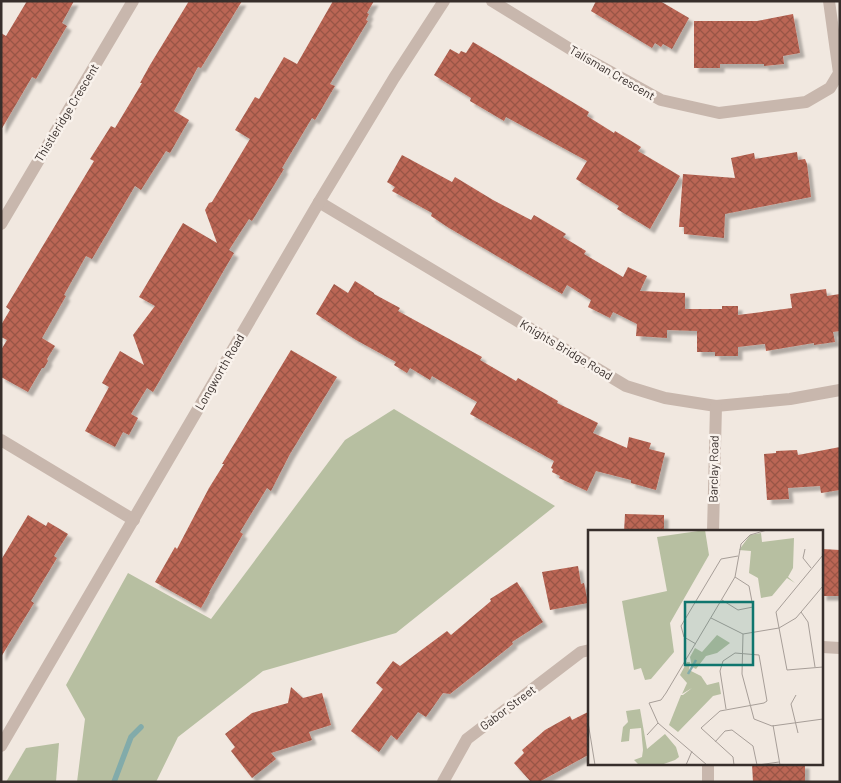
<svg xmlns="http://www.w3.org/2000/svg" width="841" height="783" viewBox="0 0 841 783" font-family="Barlow,sans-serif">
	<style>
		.green { fill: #b7bfa1 }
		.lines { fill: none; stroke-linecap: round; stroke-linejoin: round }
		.stream { stroke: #82abaa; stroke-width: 5.5 }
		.building { fill: url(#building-cross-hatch); filter: url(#shadow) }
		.minor { stroke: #c8b7ad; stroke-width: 12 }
		.tertiary { stroke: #c8b7ad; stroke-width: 12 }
		.labels { text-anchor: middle; stroke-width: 5; stroke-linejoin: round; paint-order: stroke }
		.street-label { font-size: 12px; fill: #372e2b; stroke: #f9f2ec }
		.inset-river { fill: none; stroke: #82abaa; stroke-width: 2.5 }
		.inset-road { fill: none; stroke: #a79e98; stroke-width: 1 }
		.view { fill: #0f766e; fill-opacity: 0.15; stroke: #0f766e; stroke-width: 2.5 }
		.inset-edge { fill: none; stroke: #372e2b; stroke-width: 2.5 }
	</style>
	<defs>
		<pattern id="building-cross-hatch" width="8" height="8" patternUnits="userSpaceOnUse" patternTransform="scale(1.25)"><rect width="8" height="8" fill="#bb6654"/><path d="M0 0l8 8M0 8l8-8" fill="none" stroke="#995446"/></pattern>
		<filter id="shadow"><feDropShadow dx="4.5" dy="4.5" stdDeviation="1" flood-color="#0004"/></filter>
	</defs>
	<rect width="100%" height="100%" fill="#f1e8e0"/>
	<g class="green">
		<path d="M394,409L555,506L396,633L263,671L178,737L156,782H77L85,719L66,685L128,573L211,619L345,440Z"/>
		<path d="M59,743L56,782H6L26,748Z"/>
	</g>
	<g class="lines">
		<path class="stream" d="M114,782L131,737L141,727"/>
	</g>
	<g class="building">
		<path d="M27,1H74L62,23L67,26L36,79L32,77L1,130V33L6,36Z"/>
		<path d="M189,1H242L201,68L198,67L174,111L189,120L170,153L166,151L141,190L135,186L92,259L86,256L64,295L66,296L42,338L55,346L47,359L48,361L44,368H42L28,392L1,377V350L7,340L1,337V325L10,310L6,307L94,161L90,159L111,126L115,128L142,83H140L150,65Z"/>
		<path d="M333,1H374L367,13L369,14L366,20L368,21L330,84L335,86L315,120L312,118L282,168L284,169L252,221L249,219L229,250L234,253L153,392L147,388L131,414L138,418L129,435L123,432L115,447L85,431L109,387L102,383L120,351L144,365L133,335L155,306L139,297L183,223L217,243L205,210L209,203L212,202L250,139L235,130L255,97L259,99L284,57L297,64Z"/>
		<path d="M596,1H660L689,18L672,49L663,44L661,47L655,43L652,48L591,11Z"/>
		<path d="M793,14L800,53L783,56L784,64L764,66V64H720V68H694V21H757Z"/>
		<path d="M473,42L589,112L587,116L614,133L615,131L641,147L638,151L680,176L650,229L617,209L619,206L576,179L587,161L506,117L504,121L470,101L471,98L434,75L450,49L459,54L461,51L466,53Z"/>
		<path d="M797,152L798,160L805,159L807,164L811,197L725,214L724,238L684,234V227H679L683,174L735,178L731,158L754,153L755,159Z"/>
		<path d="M402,155L452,182L455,177L493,200L531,220L534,215L566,234L563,237L586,251L584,254L623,277L628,267L647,276L640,291L685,293V309H722V306H738V315L792,308L790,294L826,289L827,296L840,294V331L833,332L835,342L814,345V343L766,351L765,344L738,347V356H715V352H697V331L667,330V338L636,336L637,324L613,312L610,318L588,307L591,300L567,285L562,294L449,228L431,216L432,213L392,191L395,187L387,182Z"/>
		<path d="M355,281L374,293V294L400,308L398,311L482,357L480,360L516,381L518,378L558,401L557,403L598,423L593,433L627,448L629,437L651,443L649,449L665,453L656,490L631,483V480L596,471L587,491L559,478L560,476L552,472L553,469L551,468L554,461L470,414L477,402L432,376L430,380L410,368L407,373L394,365L396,362L356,340L316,314L334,284L348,293Z"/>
		<path d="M291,350L337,377L290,454L271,491L267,488L240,532L243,534L209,592H210L201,608L155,582L175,547L177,549L209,488L224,464H222Z"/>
		<path d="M840,447V490L821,493L820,486L788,488L789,499L767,500L764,454L776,453V451L797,450L798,455Z"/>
		<path d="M625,514L664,515V532H624Z"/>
		<path d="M28,515L46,526L48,522L68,534L54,556L57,558L31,601L34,603L1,657V560Z"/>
		<path d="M822,549L840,550V596H822Z"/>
		<path d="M578,566L581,584L584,583L588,603L550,610L542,572Z"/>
		<path d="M517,582L543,622L512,642L513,644L450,694L443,693L426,717L418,712L397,740L391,735L379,752L351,731L383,689L376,683L393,661L400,666L447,631L451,635L491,601L490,599Z"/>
		<path d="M291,687L303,698L322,693L331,725L309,732L312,740L271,753L276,759L252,778L231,751L235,747L225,734L252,713L288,703Z"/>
		<path d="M590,711V754L539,782H531L514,763L524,753L522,750L545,730L570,716L572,720Z"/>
		<path d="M752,764H805V782H753Z"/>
	</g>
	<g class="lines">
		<g class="minor">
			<path d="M492,1L580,55L661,100L719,113L806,102L830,88L839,73L829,1"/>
			<path d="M319,202L626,386L665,398L716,406L790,399L840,390"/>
			<path d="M1,224L133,1"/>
			<path d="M1,440L134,520"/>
			<path d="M713,532L716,406"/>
			<path d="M822,647L840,648"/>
			<path d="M708,764V782"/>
			<path d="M443,782L467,739L581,652L590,650"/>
		</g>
		<path class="tertiary" d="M1,746L319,202L394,78L444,1"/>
	</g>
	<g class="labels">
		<g class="street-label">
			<text transform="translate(612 73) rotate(30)" y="4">Talisman Crescent</text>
			<text transform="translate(67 113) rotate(-59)" y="4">Thistleridge Crescent</text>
			<text transform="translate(566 350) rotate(31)" y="4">Knights Bridge Road</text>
			<text transform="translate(220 372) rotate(-60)" y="4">Longworth Road</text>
			<text transform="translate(714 469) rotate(-89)" y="4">Barclay Road</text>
			<text transform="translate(508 708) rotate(-37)" y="4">Gabor Street</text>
		</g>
	</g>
	<g transform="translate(588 530)">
		<rect width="235" height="235" fill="#f1e8e0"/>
		<path d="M129,105L142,113L129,123L118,126L108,139L104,137L102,127L107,118L114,122ZM99,132H102L101,140L113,146L119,155L131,152L133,164L125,166L90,202L81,195L93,165H95L104,158L94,164L99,153L92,145Z" fill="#b7bfa1"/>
		<path d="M117,0L121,25L82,93L86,122L63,149L57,150L53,138L46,140L34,71L79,61L69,7ZM52,179L59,219L77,204L88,217L91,227L87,230L73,235H51L46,230L54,227L55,220L53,198L42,199L41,211L33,212L35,197L40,192L38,181Z" fill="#b7bfa1"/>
		<path d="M173,3L174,12L206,8L205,38L200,47L207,53L199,48L184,66L173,68L170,48L161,43L163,21L151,20L162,5Z" fill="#b7bfa1"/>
		<path class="inset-river" d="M100,144L108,130"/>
		<path class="inset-road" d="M217,19L215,28L223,38M235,25L188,82L199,140L235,137M134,70L150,80L165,77L161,56L147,47M213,82L220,92L227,137M123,88L155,104L191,98L208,88L235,56M155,104L154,144L166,189L184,196L235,189M108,114L96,107L93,96L133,29L150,26M208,165L203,174L210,203M61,173L73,170L78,163L147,47L153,14L162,5L179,0M61,173L70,193L119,235M138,179L132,141L135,131L147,123L171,125L179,171L176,173L132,181L113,198L145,227L146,235M0,192L7,235M185,195L192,235M59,205L70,193M127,212L137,201L144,200L165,216L169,235M98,235L104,221M170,235L191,232"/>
		<path class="view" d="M97,72H165V135H97Z"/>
		<rect width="235" height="235" class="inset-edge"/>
	</g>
	<rect width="841" height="783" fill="none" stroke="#372e2b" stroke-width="5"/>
</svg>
